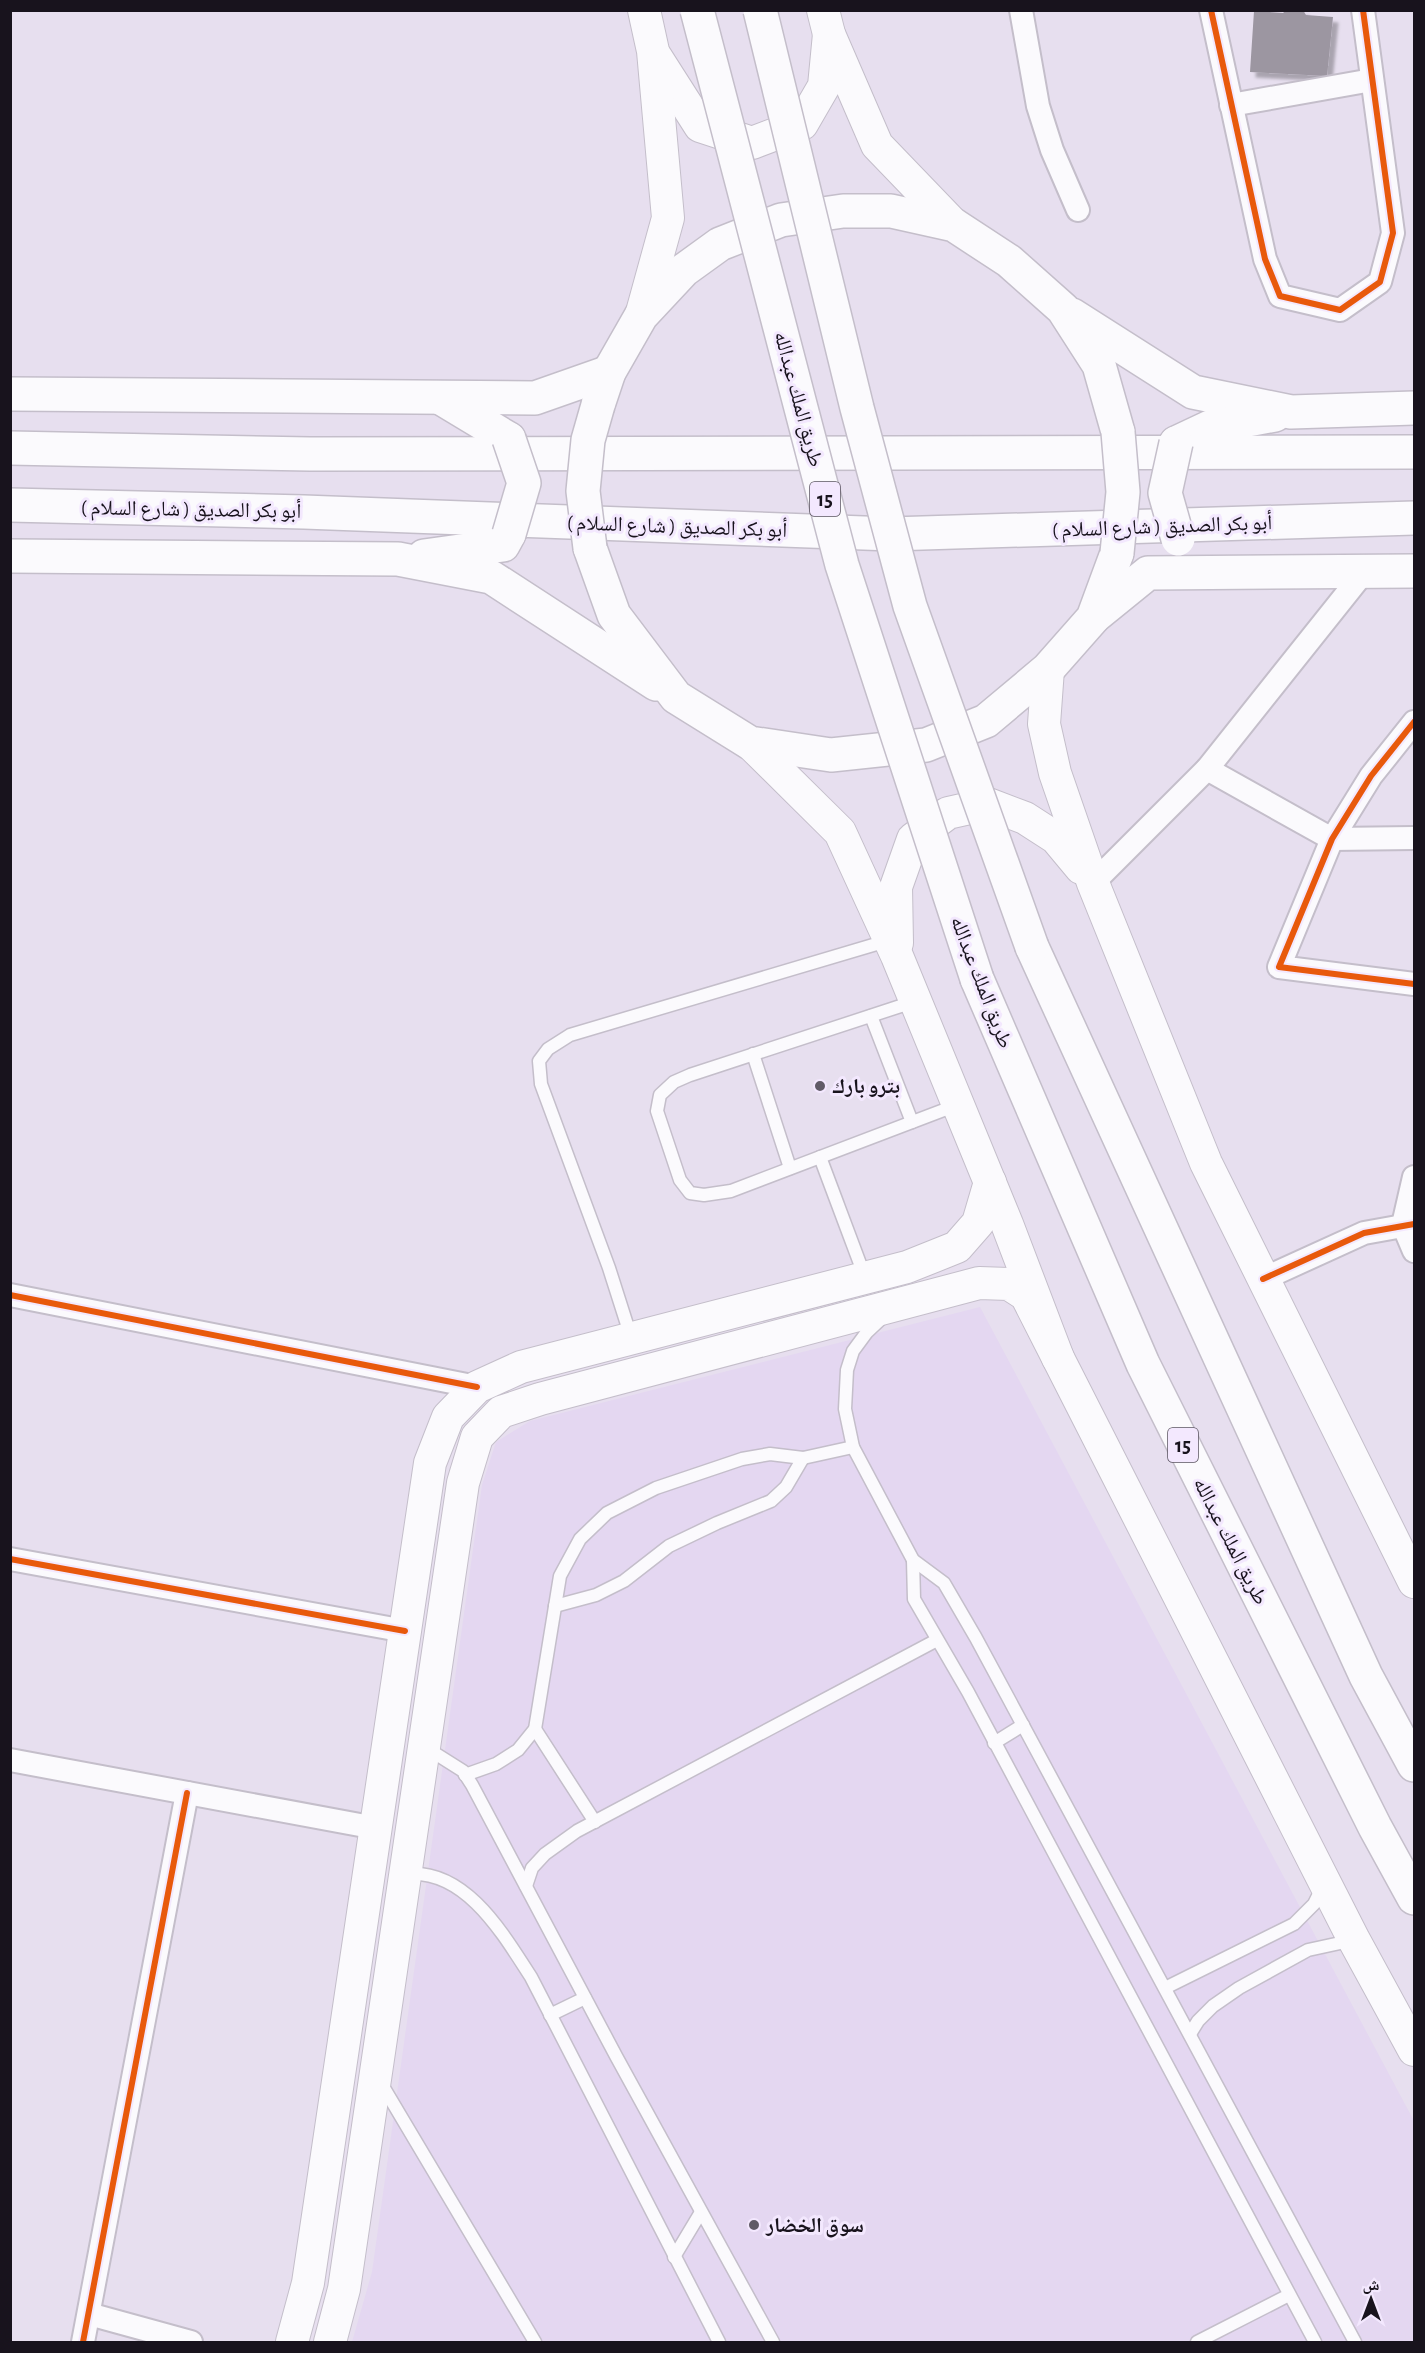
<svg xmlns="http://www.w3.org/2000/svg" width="1425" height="2353" viewBox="0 0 1425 2353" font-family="'Alegreya Sans','Noto Naskh Arabic',sans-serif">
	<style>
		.built { fill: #e4d7f1 }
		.building { fill: #9c96a1; filter: url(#shadow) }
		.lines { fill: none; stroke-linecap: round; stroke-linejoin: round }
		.lane-casing { stroke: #c4beca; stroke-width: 15 }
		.street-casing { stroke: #c4beca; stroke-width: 26 }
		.secondary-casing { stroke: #c4beca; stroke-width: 34 }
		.primary-casing { stroke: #c4beca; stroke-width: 36 }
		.highway-casing { stroke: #c4beca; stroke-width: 36 }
		.lane { stroke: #fbfafd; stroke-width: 12 }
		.street { stroke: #fbfafd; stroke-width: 22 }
		.secondary { stroke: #fbfafd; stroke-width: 32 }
		.primary { stroke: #fbfafd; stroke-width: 33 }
		.highway { stroke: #fbfafd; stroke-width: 33 }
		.primary-bridge-casing { stroke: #c4beca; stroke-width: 36; stroke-linecap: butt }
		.highway-bridge-casing { stroke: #c4beca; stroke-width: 36; stroke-linecap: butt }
		.primary-bridge { stroke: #fbfafd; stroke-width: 33 }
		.highway-bridge { stroke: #fbfafd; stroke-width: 33 }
		.cycleway-casing { stroke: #f3e8fe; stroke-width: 10 }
		.cycleway { stroke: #e8590c; stroke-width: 6 }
		.poi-dot { fill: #605a66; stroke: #f3e8fe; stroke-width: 2 }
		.labels { text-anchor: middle; stroke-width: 6; stroke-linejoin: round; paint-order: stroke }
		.shield { fill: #f3e8fe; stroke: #5a5360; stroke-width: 1.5 }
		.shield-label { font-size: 20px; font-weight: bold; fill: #18131d }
		.street-label { font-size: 21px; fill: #18131d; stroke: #f3e8fe }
		.poi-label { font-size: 21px; font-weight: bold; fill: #18131d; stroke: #f3e8fe; text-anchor: start }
	</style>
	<defs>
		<filter id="shadow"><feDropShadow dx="5.5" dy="5.5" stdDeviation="1.5" flood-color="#0004"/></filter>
	</defs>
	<rect width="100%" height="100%" fill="#e7dfef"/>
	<path class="built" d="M980,1307L1414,2121V2342H352L372,2272L482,1485L496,1442L530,1421Z"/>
	<path class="building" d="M1286,10H1303L1306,15L1333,17L1327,76L1250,72L1254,11L1283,13Z"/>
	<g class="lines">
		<defs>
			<g id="lane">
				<path d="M916,1001L690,1075L674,1082L660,1095L657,1111L680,1180L690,1193L704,1195L731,1191L957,1105"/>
				<path d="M871,1016L912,1122"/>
				<path d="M753,1054L790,1168"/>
				<path d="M820,1157L865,1277"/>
				<path d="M883,1317L867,1332L853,1351L847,1370L845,1409L853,1447L913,1560L944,1583L976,1638L1355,2342"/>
				<path d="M631,1337L609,1268L541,1084L539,1061L548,1049L570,1035L890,940"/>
				<path d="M913,1560L914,1599L968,1692L1315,2342"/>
				<path d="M555,1606L596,1595L624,1581L669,1546L717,1523L771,1501L786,1487L803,1458"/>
				<path d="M535,1729L595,1822"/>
				<path d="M994,1743L1023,1725"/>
				<path d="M425,1747L463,1771L472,1785L616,2056L773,2342"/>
				<path d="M465,1775L496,1764L518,1750L535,1729L560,1576L580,1539L607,1513L656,1488L742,1459L770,1454L803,1458L853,1447"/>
				<path d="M407,1874C466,1869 503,1934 531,1977L719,2342"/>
				<path d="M526,1886L532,1868L545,1854L577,1831L937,1640"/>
				<path d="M1165,1988L1294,1924L1314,1904L1323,1886"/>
				<path d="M550,2015L585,1998"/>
				<path d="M1190,2034L1198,2021L1213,2006L1239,1988L1308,1950L1354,1940"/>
				<path d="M381,2083L535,2342"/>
				<path d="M674,2257L701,2212"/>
				<path d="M1197,2342L1289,2295"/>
			</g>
			<g id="street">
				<path d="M1021,10L1038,106L1052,150L1078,210"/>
				<path d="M1211,10L1265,259L1280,296L1340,310L1380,282L1393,233L1363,10"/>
				<path d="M1231,105L1372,80"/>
				<path d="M1414,722L1371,776L1332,839L1279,967L1414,984"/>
				<path d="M1207,769L1332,839L1414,838"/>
				<path d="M1093,883L1207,769L1364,572"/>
				<path d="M1414,1177L1403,1225L1414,1251"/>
				<path d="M1263,1279L1364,1233L1414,1224"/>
				<path d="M10,1295L477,1387"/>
				<path d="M10,1559L405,1631"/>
				<path d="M10,1760L376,1828"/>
				<path d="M89,2314L191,2342"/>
				<path d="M83,2342L187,1793"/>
			</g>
			<g id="secondary">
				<path d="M823,10L829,34L877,145L954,225"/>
				<path d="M656,57L700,126L752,143L802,124L824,86L829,34"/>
				<path d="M641,316L668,218L653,51L644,10"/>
				<path d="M1048,669L1044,724L1055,773L1093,883L1206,1163L1414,1582"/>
				<path d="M750,743L840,832L897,956L1007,1224L1058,1358L1354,1940L1414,2050"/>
				<path d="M897,943L896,887L913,839L948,813L988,804L1025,818L1056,838L1081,868"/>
				<path d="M292,2342L308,2283L430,1463L448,1417L477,1387L521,1367L907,1267L957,1247L978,1223L990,1182"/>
				<path d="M330,2342L344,2289L463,1483L477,1437L501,1412L540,1399L979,1283L1009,1284L1026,1295L1058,1358"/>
			</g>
			<g id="primary">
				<path d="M1072,315L1193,392L1291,412L1414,408"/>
				<path d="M10,394L535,398L609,372"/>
				<path d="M441,398L509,439"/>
				<path d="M598,405L609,372L641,316L684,270L720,244L781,220L843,211H891L954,225L1009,261L1063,309L1099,365L1118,432"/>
				<path d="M1176,443L1210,427L1275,415"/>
				<path d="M590,548L614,615L676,697L750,743L831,755L926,745L986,721L1048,669L1093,618L1117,553"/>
				<path d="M10,556L398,559L491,577L656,684"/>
				<path d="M424,556L503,545L509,534"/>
				<path d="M1095,616L1148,573L1414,571"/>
			</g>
			<g id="highway">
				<path d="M10,448L310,454L1414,452"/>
				<path d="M10,505L304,512L891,534L1414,518"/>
				<path d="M1032,947L1366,1676L1414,1765"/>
				<path d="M977,979L1143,1364L1375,1827L1414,1898"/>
			</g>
		</defs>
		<use href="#lane" class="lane-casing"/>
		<use href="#street" class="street-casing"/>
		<use href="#secondary" class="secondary-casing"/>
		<use href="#primary" class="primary-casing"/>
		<use href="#highway" class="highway-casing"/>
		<use href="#lane" class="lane"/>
		<use href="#street" class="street"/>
		<use href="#secondary" class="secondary"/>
		<use href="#primary" class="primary"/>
		<use href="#highway" class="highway"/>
		<defs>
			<g id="primary-bridge">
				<path d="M509,439L524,483L509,534"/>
				<path d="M1176,443L1165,493L1178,539"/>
				<path d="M590,548L583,491L588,440L598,405"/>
				<path d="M1117,553L1123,492L1118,432"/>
			</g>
			<g id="highway-bridge">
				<path d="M697,10L842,565L977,979"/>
				<path d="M760,10L857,408L910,606L1032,947"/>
			</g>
		</defs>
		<use href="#primary-bridge" class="primary-bridge-casing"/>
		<use href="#highway-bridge" class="highway-bridge-casing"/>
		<use href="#primary-bridge" class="primary-bridge"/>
		<use href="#highway-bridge" class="highway-bridge"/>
		<defs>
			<g id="cycleway">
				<path d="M1211,10L1265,259L1280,296L1340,310L1380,282L1393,233L1363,10"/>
				<path d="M1414,722L1371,776L1332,839L1279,967L1414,984"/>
				<path d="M1263,1279L1364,1233L1414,1224"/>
				<path d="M10,1295L477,1387"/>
				<path d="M10,1559L405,1631"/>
				<path d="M83,2342L187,1793"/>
			</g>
		</defs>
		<use href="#cycleway" class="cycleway-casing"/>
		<use href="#cycleway" class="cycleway"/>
	</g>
	<g class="poi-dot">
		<circle cx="820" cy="1086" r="6"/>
		<circle cx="754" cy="2225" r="6"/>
	</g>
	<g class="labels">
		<g class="shield">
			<rect x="810" y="482" width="30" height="34" rx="4.5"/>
			<rect x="1168" y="1428" width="30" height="34" rx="4.5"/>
		</g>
		<g class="shield-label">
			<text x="825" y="506">15</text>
			<text x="1183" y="1452">15</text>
		</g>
		<g class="street-label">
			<text transform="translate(799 399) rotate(75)" y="7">طريق الملك عبدالله</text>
			<text transform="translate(191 509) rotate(1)" y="7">( شارع السلام ) أبو بكر الصديق</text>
			<text transform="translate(677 526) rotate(2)" y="7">( شارع السلام ) أبو بكر الصديق</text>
			<text transform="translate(1162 526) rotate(-2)" y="7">( شارع السلام ) أبو بكر الصديق</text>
			<text transform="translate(982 982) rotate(69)" y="7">طريق الملك عبدالله</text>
			<text transform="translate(1231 1541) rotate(63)" y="7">طريق الملك عبدالله</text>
		</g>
		<g class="poi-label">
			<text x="832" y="1093">بترو بارك</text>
			<text x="766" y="2232">سوق الخضار</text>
		</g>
	</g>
	<rect width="1425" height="2353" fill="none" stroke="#18131d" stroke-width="24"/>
	<g transform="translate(1371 2299)" stroke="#f3e8fe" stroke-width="4.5" paint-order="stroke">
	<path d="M0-4.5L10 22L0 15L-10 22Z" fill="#18131d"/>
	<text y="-9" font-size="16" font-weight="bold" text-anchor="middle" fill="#18131d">ش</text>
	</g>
</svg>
